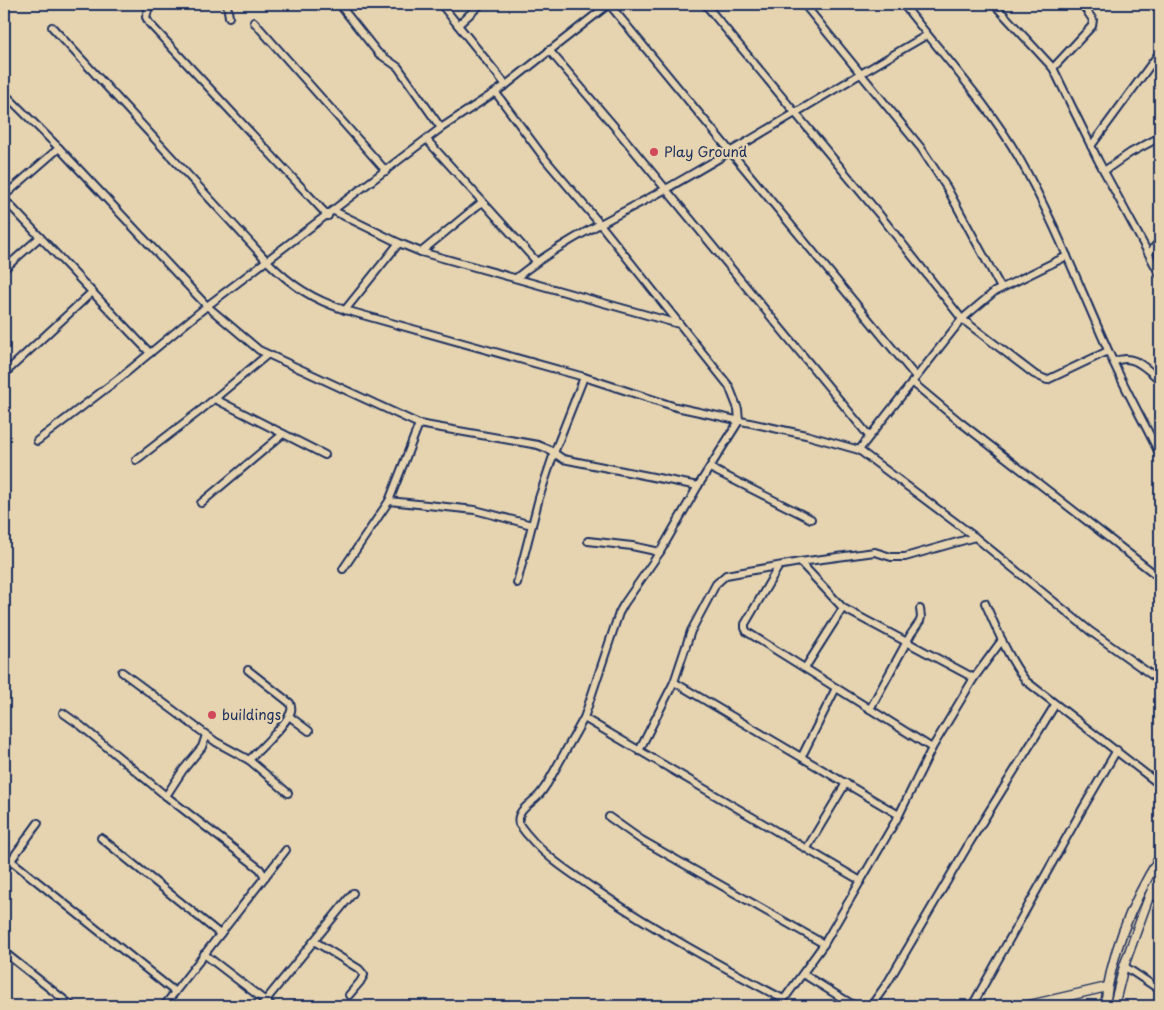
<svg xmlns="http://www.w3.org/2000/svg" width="1164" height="1010" viewBox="0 0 1164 1010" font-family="'Playpen Sans',sans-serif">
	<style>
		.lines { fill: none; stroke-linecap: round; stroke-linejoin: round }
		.minor-casing { stroke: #1b2f5e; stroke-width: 10 }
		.tertiary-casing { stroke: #1b2f5e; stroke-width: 11 }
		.minor { stroke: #e6d4b1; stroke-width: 6 }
		.tertiary { stroke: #e6d4b1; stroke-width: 8 }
		.poi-dot { fill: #d1495b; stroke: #e6d4b1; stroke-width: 2 }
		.labels { text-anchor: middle; stroke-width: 4.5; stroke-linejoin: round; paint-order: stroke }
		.poi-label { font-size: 14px; fill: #1b2f5e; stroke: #e6d4b1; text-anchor: start }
	</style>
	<rect width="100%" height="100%" fill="#e6d4b1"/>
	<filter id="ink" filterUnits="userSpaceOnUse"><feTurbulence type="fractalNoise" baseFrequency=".02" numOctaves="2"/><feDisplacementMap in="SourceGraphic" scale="10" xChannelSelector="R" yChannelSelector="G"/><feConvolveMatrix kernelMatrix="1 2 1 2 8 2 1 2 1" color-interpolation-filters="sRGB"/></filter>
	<g filter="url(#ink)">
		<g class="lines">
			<defs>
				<g id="minor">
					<path d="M150,4L146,17L149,23L328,216"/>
					<path d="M227,4L229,17"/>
					<path d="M339,4L378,53L398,67L441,128"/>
					<path d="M441,4L506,85"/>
					<path d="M609,4L916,377"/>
					<path d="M705,4L879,214L962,319L1034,374L1047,380L1108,351"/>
					<path d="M804,4L921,148L947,188L1001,288"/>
					<path d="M903,4C941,53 989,105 1019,158C1054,220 1079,286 1108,350C1123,386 1143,420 1160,455"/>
					<path d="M994,4L1053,68L1098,160L1160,275"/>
					<path d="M254,22L386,171"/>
					<path d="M458,25L481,4"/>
					<path d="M52,27L267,261C292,286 312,299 345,310L584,377L676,407L806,435L859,450L975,537L1090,631L1160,681"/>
					<path d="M549,50L613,125L869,436"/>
					<path d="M1053,68L1092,26L1093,20L1082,4"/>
					<path d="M4,93L59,148L207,306L259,350L419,424L538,445L548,449L563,459L698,486"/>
					<path d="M496,93L545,159L600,224L729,386L738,409L739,421L698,486L660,552L624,604L619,613L584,718L547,784C544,788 542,792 539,795C532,803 515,811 519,824C540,854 569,872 599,892C658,932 721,966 783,999"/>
					<path d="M427,140L536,261"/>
					<path d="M1091,146L1160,52"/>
					<path d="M1104,171L1130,153L1160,137"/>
					<path d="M4,196L59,148"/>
					<path d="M4,199L150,353"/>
					<path d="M334,211L399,243L421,252L679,324"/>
					<path d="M421,252L482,202"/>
					<path d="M1149,253L1160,241"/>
					<path d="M4,269L40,237"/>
					<path d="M516,278C561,241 615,217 666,189C754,139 840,85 927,35"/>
					<path d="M345,310L399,243"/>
					<path d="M1113,362C1133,352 1145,368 1160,380"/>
					<path d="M4,374L92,292"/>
					<path d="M912,382L960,422L1160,578"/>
					<path d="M215,399L325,455"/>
					<path d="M37,441L121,377L207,306L441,128L506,85L609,4"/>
					<path d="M859,450L962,319L994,292L1067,256"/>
					<path d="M136,460L201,410L267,355"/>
					<path d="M710,468L811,519"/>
					<path d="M389,501L475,510L532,525"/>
					<path d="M201,503L283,434"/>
					<path d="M588,541L632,546L660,552"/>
					<path d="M800,562L843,608L974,678"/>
					<path d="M779,566L745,624V628L747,632L932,748"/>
					<path d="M343,569L389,501L419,424"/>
					<path d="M517,583L539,498L554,453L584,377"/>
					<path d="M985,603C997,629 1008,658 1026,681L1160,785"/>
					<path d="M805,668L843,608"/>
					<path d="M122,672L216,742L249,760C259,750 288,723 291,711C292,707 291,707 290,703L248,670"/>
					<path d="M674,682L899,815"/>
					<path d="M870,709L911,634L920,621L921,617L920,609"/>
					<path d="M63,713L80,725L166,796L260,869L265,877"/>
					<path d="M289,716L309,731"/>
					<path d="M584,718L861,881"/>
					<path d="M639,751L674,682L691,631L716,584L726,575L800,562L875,552L891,557H905L975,537"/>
					<path d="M802,756L836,688"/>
					<path d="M249,760L288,793"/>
					<path d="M166,796L183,770L202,747L206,735"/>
					<path d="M609,817L640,839L824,944"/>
					<path d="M101,838L220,934"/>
					<path d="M807,848L846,783"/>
					<path d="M4,855L175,992"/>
					<path d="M4,870L38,823"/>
					<path d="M1150,894L1160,900"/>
					<path d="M314,941L359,969L364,975L360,982L349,995"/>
					<path d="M4,952L72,1006"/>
					<path d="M204,954L272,1006"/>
					<path d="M1124,966L1160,990"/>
					<path d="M803,974L855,1006"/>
					<path d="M164,1006L286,850"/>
					<path d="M261,1006L353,893"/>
					<path d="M779,1006L824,944L899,815L932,748L974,678L1002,640"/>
					<path d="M871,1006L888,982L970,842L1055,705"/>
					<path d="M972,1006L1083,808L1117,750"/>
				</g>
				<g id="tertiary">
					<path d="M1025,1006L1107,987"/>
					<path d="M1105,1006C1111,954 1132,902 1160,857"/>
					<path d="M1114,1006L1124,966L1150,894L1160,874"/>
				</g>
			</defs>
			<use href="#minor" class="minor-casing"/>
			<use href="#tertiary" class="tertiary-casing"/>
			<use href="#minor" class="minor"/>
			<use href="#tertiary" class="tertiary"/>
		</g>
	</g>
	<g class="poi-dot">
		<circle cx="654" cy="152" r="5"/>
		<circle cx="212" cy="715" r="5"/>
	</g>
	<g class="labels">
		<g class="poi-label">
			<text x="664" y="157">Play Ground</text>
			<text x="222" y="720">buildings</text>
		</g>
	</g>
	<rect width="1164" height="1010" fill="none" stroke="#e6d4b1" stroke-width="20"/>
	<rect x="10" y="10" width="1144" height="990" fill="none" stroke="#1b2f5e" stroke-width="2" filter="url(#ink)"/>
</svg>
